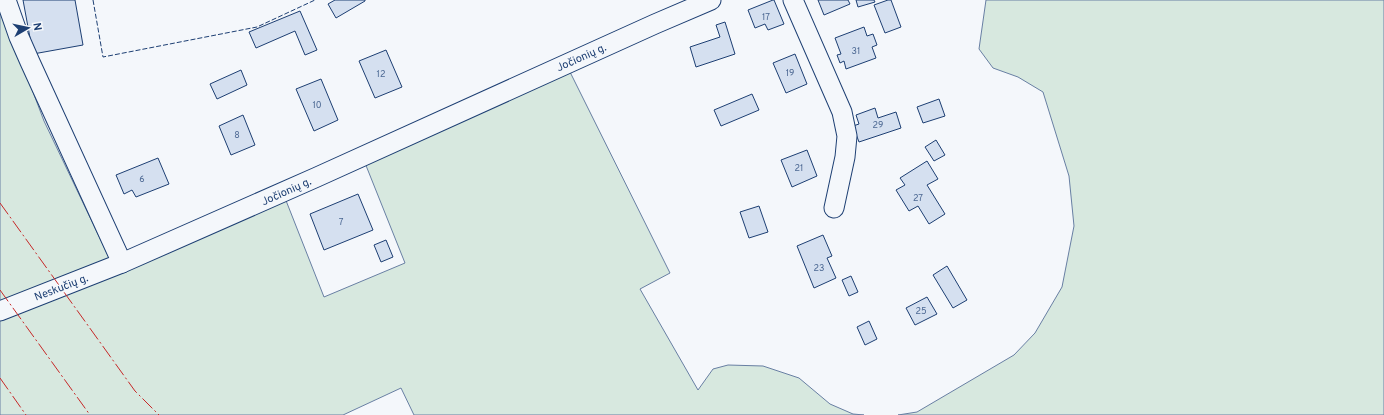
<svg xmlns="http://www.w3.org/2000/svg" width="1384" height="415" viewBox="0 0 1384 415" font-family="Overpass,sans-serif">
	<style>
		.green { fill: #d7e8df; stroke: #687fa3 }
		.building { fill: #d5e0f0; stroke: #1d3f73 }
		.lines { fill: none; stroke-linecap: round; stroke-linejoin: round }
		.minor-casing { stroke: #1d3f73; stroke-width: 21 }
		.minor { stroke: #f4f7fb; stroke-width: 19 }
		.fence { stroke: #1d3f73; stroke-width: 1; stroke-dasharray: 5 2; stroke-linecap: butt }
		.power { stroke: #c62828; stroke-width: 1; stroke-dasharray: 14 3 2 3; stroke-linecap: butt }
		.labels { text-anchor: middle; stroke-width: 3; stroke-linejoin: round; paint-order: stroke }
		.number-label { font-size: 9px; fill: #4b6792 }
		.street-label { font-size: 11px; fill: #1d3f73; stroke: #f4f7fb }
	</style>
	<rect width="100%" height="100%" fill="#f4f7fb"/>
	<g class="green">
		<path d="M986,0H1384V415H898L917,412L1014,355L1035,333L1062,287L1074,226L1069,176L1043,92L1018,77L993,68L979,49Z"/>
		<path d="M0,5L44,121L117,274L285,198L324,297L405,263L365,163L570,72L670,273L640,289L698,390L713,369L728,365L763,366L799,378L830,404L853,414L864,415H414L401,388L343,415H0Z"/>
	</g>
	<g class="building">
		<path d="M23,0H75L83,45L33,54Z"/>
		<path d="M335,0H365V1L336,18L328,4Z"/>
		<path d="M773,0H774L784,24L768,30L765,24L755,28L748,10Z"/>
		<path d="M818,0H848L850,4L824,15Z"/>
		<path d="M856,0H874L875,2L858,7Z"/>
		<path d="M888,0H891L901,27L885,33L874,5Z"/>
		<path d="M300,11L317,50L305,55L295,31L256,48L249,32Z"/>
		<path d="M725,22L735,54L696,67L690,47L720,37L716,25Z"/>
		<path d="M864,27L867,36L873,34L877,45L872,47L876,58L846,69L844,61L840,63L837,55L841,54L835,38Z"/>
		<path d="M386,50L402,87L375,98L359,61Z"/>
		<path d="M795,54L807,84L786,93L773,63Z"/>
		<path d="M241,70L247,85L217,99L210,84Z"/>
		<path d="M321,79L338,120L314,131L296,89Z"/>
		<path d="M752,94L759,110L721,126L714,110Z"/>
		<path d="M939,99L945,116L923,123L917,107Z"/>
		<path d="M875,108L878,118L896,112L901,128L859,142L853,126L859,124L856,115Z"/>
		<path d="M243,115L255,145L231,155L219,126Z"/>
		<path d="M936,140L945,155L934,161L925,147Z"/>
		<path d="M807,150L817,176L792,187L781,160Z"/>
		<path d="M158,158L169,184L136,197L132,190L124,194L116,175Z"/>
		<path d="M927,161L938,179L927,185L945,214L929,224L918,206L909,211L896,190L905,185L900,178Z"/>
		<path d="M358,194L373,230L324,250L310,214Z"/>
		<path d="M759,206L768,232L749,238L740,212Z"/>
		<path d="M823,235L832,256L827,258L836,278L814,288L797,246Z"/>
		<path d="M386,240L393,257L381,262L374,245Z"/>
		<path d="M947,266L967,300L953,308L933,275Z"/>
		<path d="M851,276L858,292L849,296L842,280Z"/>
		<path d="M927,297L937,314L915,325L906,308Z"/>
		<path d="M869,321L877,339L865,345L857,327Z"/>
	</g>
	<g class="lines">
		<defs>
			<g id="minor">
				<path d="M6,0L19,37L30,62L122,263"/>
				<path d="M793,0L842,112L847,136L845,157L834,208"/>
				<path d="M0,311L122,263L317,177L655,24L711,0"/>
			</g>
		</defs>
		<use href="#minor" class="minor-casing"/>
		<use href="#minor" class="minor"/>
		<path class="fence" d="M93,0L103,57L257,27L315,0"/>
		<g class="power">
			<path d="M0,203L135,391L159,415"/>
			<path d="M0,290L90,415"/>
			<path d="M0,378L26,415"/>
		</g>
	</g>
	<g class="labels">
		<g class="number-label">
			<text x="766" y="20">17</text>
			<text x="856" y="54">31</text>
			<text x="790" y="76">19</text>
			<text x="381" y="77">12</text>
			<text x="317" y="108">10</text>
			<text x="878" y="128">29</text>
			<text x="237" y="138">8</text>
			<text x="799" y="171">21</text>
			<text x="142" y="182">6</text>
			<text x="918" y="201">27</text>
			<text x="341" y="225">7</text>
			<text x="819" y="271">23</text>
			<text x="921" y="314">25</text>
		</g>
		<g class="street-label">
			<text transform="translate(581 57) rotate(-24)" y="4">Jočionių g.</text>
			<text transform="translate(286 191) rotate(-24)" y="4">Jočionių g.</text>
			<text transform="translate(61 287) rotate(-21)" y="4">Neskučių g.</text>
		</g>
	</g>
	<g transform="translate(28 28) rotate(81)" stroke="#f4f7fb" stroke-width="3" paint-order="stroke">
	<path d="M0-3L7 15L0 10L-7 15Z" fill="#1d3f73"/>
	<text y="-6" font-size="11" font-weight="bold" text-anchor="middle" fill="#1d3f73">N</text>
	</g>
</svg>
